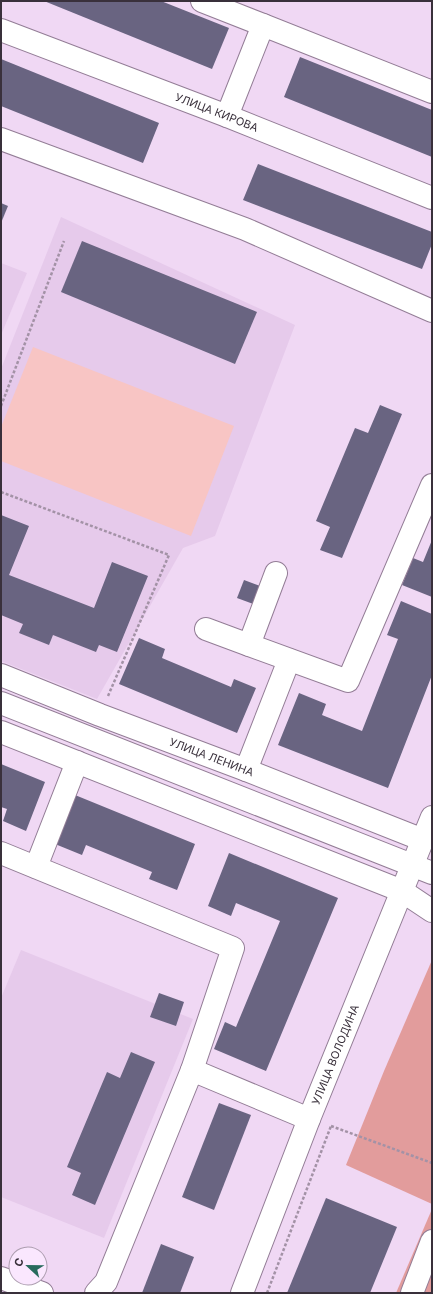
<svg xmlns="http://www.w3.org/2000/svg" width="433" height="1294" viewBox="0 0 433 1294" font-family="Inter,sans-serif">
	<style>
		.built { fill: #e6caeb }
		.green { fill: #f8c5c4 }
		.forest { fill: #e29c9c }
		.building { fill: #696481 }
		.lines { fill: none; stroke-linecap: round; stroke-linejoin: round }
		.minor-casing { stroke: #937d96; stroke-width: 24 }
		.path { stroke: #a392a6; stroke-width: 2.5; stroke-dasharray: 3 2; stroke-linecap: butt }
		.minor { stroke: #fff; stroke-width: 22 }
		.labels { text-anchor: middle; stroke-width: 4; stroke-linejoin: round; paint-order: stroke }
		.street-label { font-size: 11px; fill: #39303b; stroke: #fae7fe }
	</style>
	<rect width="100%" height="100%" fill="#f0d8f4"/>
	<g class="built">
		<path d="M61,217L295,325L215,536L183,548L97,699L1,661V369Z"/>
		<path d="M1,263L27,273L1,335Z"/>
		<path d="M21,950L193,1019L104,1238L1,1197V998Z"/>
	</g>
	<path class="green" d="M33,347L234,426L191,536L1,461V427Z"/>
	<g class="forest">
		<path d="M432,960V1204L346,1165L384,1071Z"/>
		<path d="M432,1209V1293H396Z"/>
	</g>
	<g class="building">
		<path d="M44,1H161L229,28L212,69Z"/>
		<path d="M300,57L432,110V157L284,97Z"/>
		<path d="M1,59L159,123L143,163L1,106Z"/>
		<path d="M258,164L432,232V244L422,269L243,200Z"/>
		<path d="M1,203L8,206L1,223Z"/>
		<path d="M82,241L257,312L235,364L61,292Z"/>
		<path d="M380,405L402,414L342,558L320,550L330,527L316,521L355,428L368,433Z"/>
		<path d="M1,515L29,526L9,575L94,608L112,562L148,576L117,652L99,645L96,652L53,635L49,645L19,633L23,624L1,615Z"/>
		<path d="M432,540V597L402,585L413,558L423,562Z"/>
		<path d="M244,580L263,587L256,605L237,598Z"/>
		<path d="M401,601L432,614V675L388,788L278,745L299,693L326,704L322,715L362,731L398,639L387,635Z"/>
		<path d="M139,638L165,649L162,658L231,687L234,679L256,688L237,733L119,684Z"/>
		<path d="M1,764L45,782L26,831L3,821L7,809L1,807Z"/>
		<path d="M75,795L195,844L177,890L149,879L152,872L86,845L82,855L55,844Z"/>
		<path d="M229,853L338,898L266,1071L214,1049L225,1022L236,1027L280,921L236,903L231,916L208,906Z"/>
		<path d="M159,993L184,1002L176,1026L150,1017Z"/>
		<path d="M131,1052L155,1062L95,1205L72,1195L81,1173L67,1167L107,1072L120,1078Z"/>
		<path d="M219,1103L251,1115L214,1210L182,1197Z"/>
		<path d="M326,1198L397,1227L370,1293H287Z"/>
		<path d="M161,1244L194,1257L180,1293H142Z"/>
	</g>
	<g class="lines">
		<defs>
			<g id="minor">
				<path d="M202,1L263,25"/>
				<path id="s1" d="M1,30L227,116L432,198"/>
				<path d="M227,116L263,25L432,92"/>
				<path d="M1,139L245,229L432,311"/>
				<path d="M206,629L249,645L276,573"/>
				<path d="M249,645L348,681L432,485"/>
				<path id="s2" d="M1,675L100,715L246,770L423,840"/>
				<path d="M1,703L432,873"/>
				<path d="M1,732L402,891L432,911"/>
				<path d="M246,770L289,660"/>
				<path d="M1,853L233,948L192,1070"/>
				<path d="M36,867L77,762"/>
				<path d="M1,1278L42,1293"/>
				<path d="M96,1293L106,1282L192,1070L309,1119"/>
				<path id="s3" d="M242,1293L309,1119L432,817"/>
				<path d="M412,1293L432,1241"/>
			</g>
		</defs>
		<use href="#minor" class="minor-casing"/>
		<g class="path">
			<path d="M1,406L64,241"/>
			<path d="M1,492L169,555L108,696"/>
			<path d="M331,1126L432,1163"/>
			<path d="M267,1293L331,1126"/>
		</g>
		<use href="#minor" class="minor"/>
	</g>
	<g class="labels">
		<g class="street-label">
			<text dy="4" stroke="none"><textPath href="#s1" startOffset="231">УЛИЦА КИРОВА</textPath></text>
			<text dy="4" stroke="none"><textPath href="#s2" startOffset="226">УЛИЦА ЛЕНИНА</textPath></text>
			<text dy="4" stroke="none"><textPath href="#s3" startOffset="256">УЛИЦА ВОЛОДИНА</textPath></text>
		</g>
	</g>
	<rect width="433" height="1294" fill="none" stroke="#39303b" stroke-width="4"/>
	<g transform="translate(28 1266) rotate(292)"><circle r="19" fill="#fae7fe" stroke="#ad9eb0"/>
	<path d="M0-3L7 15L0 10L-7 15Z" fill="#286b5d"/>
	<text y="-6" font-size="11" font-weight="bold" text-anchor="middle" fill="#39303b">С</text>
	</g>
</svg>
